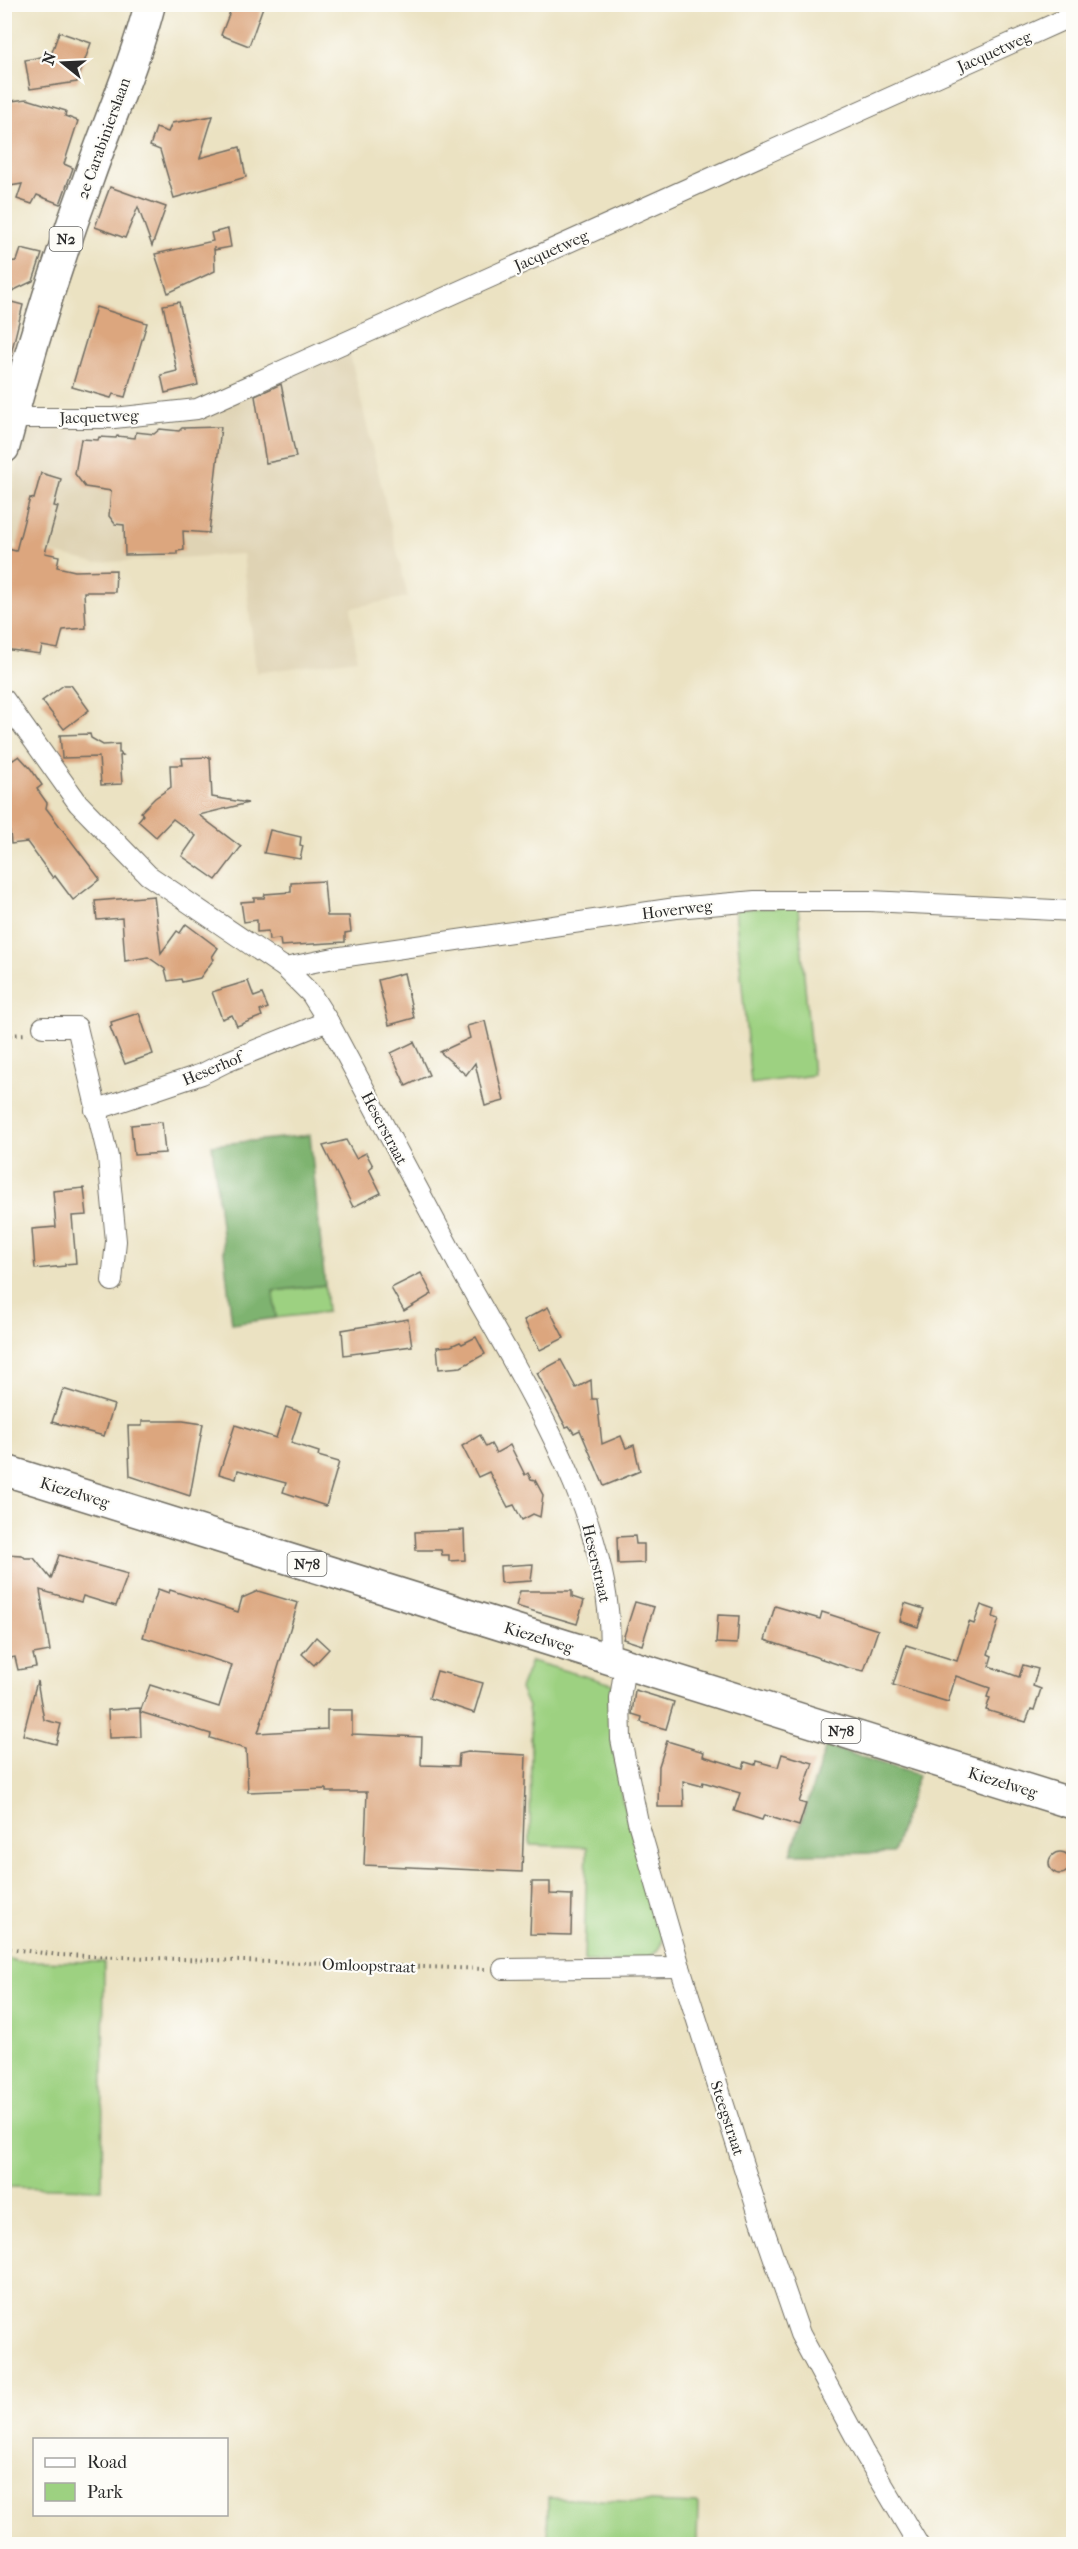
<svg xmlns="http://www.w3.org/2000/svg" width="1078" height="2549" viewBox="0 0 1078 2549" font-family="'IM FELL French Canon',serif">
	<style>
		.built { fill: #dfd3b4 }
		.green { fill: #9dd181; stroke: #647e56; stroke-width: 1.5 }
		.forest { fill: #7eb36f; stroke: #546f4d; stroke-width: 1.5 }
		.building { fill: #dca67e }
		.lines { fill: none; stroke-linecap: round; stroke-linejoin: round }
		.street-casing { stroke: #6e6b60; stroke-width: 22 }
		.primary-casing { stroke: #6e6b60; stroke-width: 33 }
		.path { stroke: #6e6b60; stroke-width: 4; stroke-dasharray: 1.5 4.5; stroke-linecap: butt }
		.street { stroke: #fff; stroke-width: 20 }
		.primary { stroke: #fff; stroke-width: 30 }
		.labels { text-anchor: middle; stroke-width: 4.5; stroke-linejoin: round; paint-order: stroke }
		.shield { fill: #fdfcf7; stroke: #6a6a68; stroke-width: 1.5 }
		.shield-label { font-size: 15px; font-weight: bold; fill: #2b2b2b }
		.street-label { font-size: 16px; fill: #2b2b2b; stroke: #fdfcf7 }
	</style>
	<rect width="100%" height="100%" fill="#fdfcf7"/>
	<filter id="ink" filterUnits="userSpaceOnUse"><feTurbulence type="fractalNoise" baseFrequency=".0167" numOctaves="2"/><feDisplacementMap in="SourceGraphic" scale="12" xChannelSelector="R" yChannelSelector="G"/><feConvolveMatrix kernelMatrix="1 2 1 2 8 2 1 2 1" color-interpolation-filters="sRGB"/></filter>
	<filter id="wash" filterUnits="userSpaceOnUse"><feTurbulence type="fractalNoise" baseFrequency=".008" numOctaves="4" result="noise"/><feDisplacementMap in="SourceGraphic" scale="24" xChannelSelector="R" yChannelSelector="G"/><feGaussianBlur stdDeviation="1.35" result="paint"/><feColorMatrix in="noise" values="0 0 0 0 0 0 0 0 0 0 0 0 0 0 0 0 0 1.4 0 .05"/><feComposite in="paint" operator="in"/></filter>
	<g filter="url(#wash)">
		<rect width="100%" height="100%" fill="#ebe2c2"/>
		<path class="built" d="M348,346L408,597L351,608L357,659L256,673L243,554L96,563L5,542V523L26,425L170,424L188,419Z"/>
		<g class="green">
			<path d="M798,907L813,1075L751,1084L735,909Z"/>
			<path d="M325,1285L327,1312L276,1318L273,1291Z"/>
			<path d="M531,1661L613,1684L612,1742L622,1799L663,1938C655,1972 610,1962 584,1961L587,1847L530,1845L531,1734L528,1707L520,1689Z"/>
			<path d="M5,1957L16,1961L104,1962L102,2189L5,2187Z"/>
			<path d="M548,2498L698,2504L697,2544H547Z"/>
		</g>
		<g class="forest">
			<path d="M310,1135L325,1285L273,1291L276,1318L232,1324L212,1145Z"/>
			<path d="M826,1746L918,1775L893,1853L791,1854Z"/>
		</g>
		<g id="blocks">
			<g class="building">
				<path d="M233,4H264L249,46L221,35Z"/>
				<path d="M59,32L91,43L77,82L30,89L25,60L51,55Z"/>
				<path d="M27,99L66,111L65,116L78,121L64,164L73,168L60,204L37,195L32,204L17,199L22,184L4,187V139L10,138L4,102Z"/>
				<path d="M213,116L200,158L240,147L246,177L174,198L160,150L150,146L156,128L168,132L172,123Z"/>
				<path d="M110,187L166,207L152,246L138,207L125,238L95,227Z"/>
				<path d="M228,229L231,247L214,250V247L215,271L168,293L155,254L213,241L211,233Z"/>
				<path d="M21,249L42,254L33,281L4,295V262L17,261Z"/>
				<path d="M4,300L23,305L10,358L4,357Z"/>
				<path d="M179,302L198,385L165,393L161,375L177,371L163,305Z"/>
				<path d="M96,307L147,323L125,397L113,394L111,398L72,387Z"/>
				<path d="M281,384L296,457L266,463L255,396Z"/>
				<path d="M221,427L209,533L183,531L184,550L177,551V554L125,555L124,525L115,524L109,516L111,491L85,487L75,474L81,439L98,440L99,437L116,438L117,436L135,438L136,432L154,434L160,429L179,431L182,428Z"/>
				<path d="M41,473L61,479L54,506L58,507L45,553L59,556L57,567L75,571L116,570L115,592H84L86,628L63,630L58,649L42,646L40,654L4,649V548L16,551L30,498L34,499Z"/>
				<path d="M64,685H71L89,710L64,729L42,701Z"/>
				<path d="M90,734L91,738L103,745L119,744V753L123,755L120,756L122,784L101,785L99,757L62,758L60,735Z"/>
				<path d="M4,753L13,760L19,756L31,769L42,785L37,789L47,803L46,808L100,879L73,900L55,876L53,878L27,842L11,844L10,832L4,833Z"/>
				<path d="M210,757L212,797L248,803L199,815L241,847L216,880L182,856L196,836L173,819L156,837L138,821L143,815L141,812L155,798L171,787L170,765H183L182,758Z"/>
				<path d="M270,830L301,837L300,845L303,846L300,859L264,853Z"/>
				<path d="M324,881L327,916H349L351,932L345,933V942L281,946L280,939L269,940L268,931L257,932V920L244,922L241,902L254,901V898H264L265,894L291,892V883Z"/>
				<path d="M154,896L161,953L177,931L180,933L186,924L218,948L212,957L214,959L200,978L182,982L181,979L168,981L165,969L148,957L125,961L122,918L97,920L95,901Z"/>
				<path d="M404,973L414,1018L389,1025L378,980Z"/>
				<path d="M248,981L254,997L262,994L268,1008L260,1011L262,1016L237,1026L232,1015L222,1019L212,992Z"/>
				<path d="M139,1013L153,1054L125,1064L110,1027L112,1026L111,1022Z"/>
				<path d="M485,1021L504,1101L485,1106L475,1063L466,1075L440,1052L470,1038L467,1026Z"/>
				<path d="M414,1042L429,1075L406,1086L391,1053Z"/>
				<path d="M162,1122L165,1153L134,1155L131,1125Z"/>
				<path d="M346,1140L356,1158L366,1153L373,1166L369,1169L381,1193L353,1207L323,1146Z"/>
				<path d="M84,1188L87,1215L72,1216L76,1263L65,1264V1266L35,1269L32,1229L56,1227L53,1191Z"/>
				<path d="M421,1273L432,1294L404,1311L391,1288Z"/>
				<path d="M548,1307L564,1338L540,1350L524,1320Z"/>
				<path d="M408,1319L412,1346L344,1355L342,1330Z"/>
				<path d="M476,1337L485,1354L461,1367L439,1369L437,1347L451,1346L460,1342L462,1344Z"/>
				<path d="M561,1360L576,1388L591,1380L592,1399H597L602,1444L621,1436L626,1448L634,1445L640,1471L604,1486L580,1430L574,1433L569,1426L566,1427L537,1373Z"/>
				<path d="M63,1389L114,1405L104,1436L52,1422Z"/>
				<path d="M286,1407L301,1412L291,1443L319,1452L318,1456L339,1462L326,1506L283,1492L286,1483L238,1470L236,1479L219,1474L235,1425L276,1438Z"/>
				<path d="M142,1421H183L203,1424L190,1496L130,1476L128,1426H142Z"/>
				<path d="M480,1435L486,1447L491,1444L496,1453L510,1445L525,1475L528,1473L531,1479L535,1480L543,1495L540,1517L533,1514L522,1520L514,1505L508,1507L489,1472L478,1477L462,1446Z"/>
				<path d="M464,1530L465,1560L449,1561V1555H442L441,1550H416L415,1532Z"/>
				<path d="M635,1536L636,1544H644V1563L618,1564L617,1537Z"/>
				<path d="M4,1554L22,1555L25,1558H34L51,1579L59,1555L128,1574L116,1606L83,1596L81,1602L40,1590L50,1651L33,1654L36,1667L18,1670L15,1657L4,1659Z"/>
				<path d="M533,1564L531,1581L501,1583L500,1566Z"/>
				<path d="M158,1589L169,1593L170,1590L238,1612L242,1598L258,1591L298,1603L258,1733L327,1729V1710H352V1734L422,1737L421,1765L458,1766L459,1754L468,1752L526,1755L522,1872L364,1865L367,1792H326V1789L248,1792L246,1749L210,1738L211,1734L140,1712L150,1685L219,1707L232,1665L143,1637Z"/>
				<path d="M520,1591H572V1597L584,1601L577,1624L516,1606Z"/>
				<path d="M635,1602L654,1607L642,1645L623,1639Z"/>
				<path d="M905,1603L924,1609L918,1627L900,1621Z"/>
				<path d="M981,1605L995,1610L993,1617L999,1619L988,1654L992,1656L989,1666L1019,1677L1023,1665L1038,1669L1033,1686L1041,1689L1034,1710L1031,1709L1026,1722L986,1710L990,1698L987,1697L990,1688L956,1676L948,1702L893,1685L906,1645L957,1661L969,1622L974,1624Z"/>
				<path d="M775,1606L820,1619L822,1612L878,1630L864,1671L849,1668L765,1640Z"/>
				<path d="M718,1615L739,1616L737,1644L716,1643Z"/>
				<path d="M316,1637L329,1649L314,1665L302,1654Z"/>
				<path d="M437,1671L483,1683L474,1713L429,1698Z"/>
				<path d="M37,1681L44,1720L61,1724L56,1744L23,1735Z"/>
				<path d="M635,1690L674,1702L666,1729L641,1722L642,1717L632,1714Z"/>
				<path d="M140,1708L141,1737L109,1738L108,1710Z"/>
				<path d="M667,1741L704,1752L703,1756L743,1768L745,1762L755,1765L756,1761L778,1767L782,1754L813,1763L799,1802L806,1804L799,1826L764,1815L762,1820L734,1811L740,1793L703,1782L702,1786L683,1781L684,1807H658L659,1766Z"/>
				<circle cx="1060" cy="1863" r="11"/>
				<path d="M532,1882H550V1894L572,1895L571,1935L530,1934Z"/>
			</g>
		</g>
	</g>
	<g filter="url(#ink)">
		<use href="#blocks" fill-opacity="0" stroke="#6e6b60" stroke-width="1.5"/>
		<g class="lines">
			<defs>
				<g id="street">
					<path d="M13,418H114L197,409L1074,15"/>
					<path d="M4,699L78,803L148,875L285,968L311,994L328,1021C372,1103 415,1185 459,1266C521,1379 619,1525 609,1659"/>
					<path d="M285,968L334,958L676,908L755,901H870L1074,911"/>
					<path d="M43,1027H77L108,1157L116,1241L112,1281"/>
					<path d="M95,1110L202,1074L226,1062L328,1021"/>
					<path d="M625,1664L620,1699L621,1739L638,1822L680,1967L759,2215L800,2334L863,2451L918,2544"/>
					<path d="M503,1969L680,1967"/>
				</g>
				<g id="primary">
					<path d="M4,448C28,356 56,266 89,177C109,120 135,63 150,4"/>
					<path d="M4,1470L1074,1804"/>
				</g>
			</defs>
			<use href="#street" class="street-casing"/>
			<use href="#primary" class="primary-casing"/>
			<g class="path">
				<path d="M4,1035L28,1034"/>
				<path d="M4,1948L59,1955L486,1969"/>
			</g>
			<use href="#street" class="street"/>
			<use href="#primary" class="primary"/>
		</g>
	</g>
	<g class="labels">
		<g class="shield">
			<rect x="49.5" y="227" width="33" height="24" rx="4.5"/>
			<rect x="287.5" y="1552" width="39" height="24" rx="4.5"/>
			<rect x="821.5" y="1719" width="39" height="24" rx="4.5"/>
		</g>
		<g class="shield-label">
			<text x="66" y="244">N2</text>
			<text x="307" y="1569">N78</text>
			<text x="841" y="1736">N78</text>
		</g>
		<g class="street-label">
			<text transform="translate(994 51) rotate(-24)" y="6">Jacquetweg</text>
			<text transform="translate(103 138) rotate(-70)" y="6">2e Carabinierslaan</text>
			<text transform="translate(551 250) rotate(-24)" y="6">Jacquetweg</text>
			<text transform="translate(99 416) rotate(-2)" y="6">Jacquetweg</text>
			<text transform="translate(677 909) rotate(-7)" y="6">Hoverweg</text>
			<text transform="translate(212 1068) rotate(-23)" y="6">Heserhof</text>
			<text transform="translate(385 1128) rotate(62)" y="6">Heserstraat</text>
			<text transform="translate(75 1492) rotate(17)" y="6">Kiezelweg</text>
			<text transform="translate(597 1563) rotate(77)" y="6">Heserstraat</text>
			<text transform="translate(539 1637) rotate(17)" y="6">Kiezelweg</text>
			<text transform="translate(1003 1782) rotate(17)" y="6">Kiezelweg</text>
			<text transform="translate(369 1965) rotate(2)" y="6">Omloopstraat</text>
			<text transform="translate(728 2118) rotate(72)" y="6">Steegstraat</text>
		</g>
	</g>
	<rect width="1078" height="2549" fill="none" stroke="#fdfcf7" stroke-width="24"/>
	<rect x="33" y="2438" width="195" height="78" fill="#fdfcf7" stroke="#a9a8a5" stroke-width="1.5"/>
	<rect x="45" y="2458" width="30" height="9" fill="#ffffff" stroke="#a9a8a5" stroke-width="1.5"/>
	<text x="87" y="2468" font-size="18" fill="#2b2b2b">Road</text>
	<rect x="45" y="2483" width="30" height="18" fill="#9dd181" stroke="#a9a8a5" stroke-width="1.5"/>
	<text x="87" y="2498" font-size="18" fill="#2b2b2b">Park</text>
	<g transform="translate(63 63) rotate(288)" stroke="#fdfcf7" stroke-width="4.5" paint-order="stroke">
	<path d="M0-4.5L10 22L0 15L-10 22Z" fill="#2b2b2b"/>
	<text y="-9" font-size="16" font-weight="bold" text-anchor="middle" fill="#2b2b2b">N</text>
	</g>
</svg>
